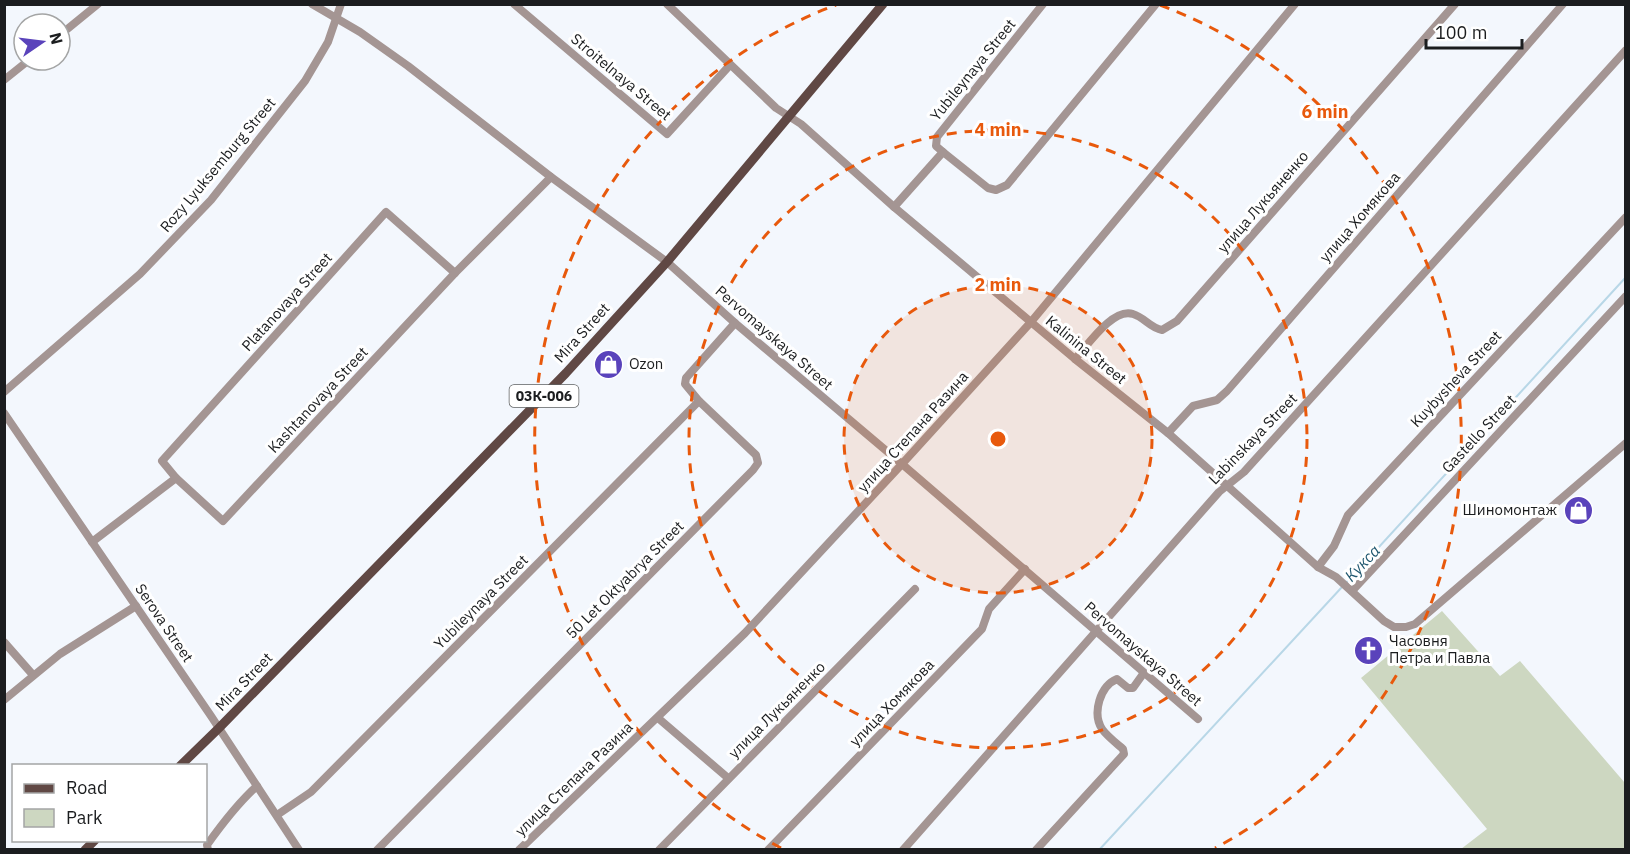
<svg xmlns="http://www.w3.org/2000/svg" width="1630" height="854" viewBox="0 0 1630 854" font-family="'IBM Plex Sans',sans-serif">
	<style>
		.green { fill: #cdd7c1 }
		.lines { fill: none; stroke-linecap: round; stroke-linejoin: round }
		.stream { stroke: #b8d7e7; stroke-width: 2 }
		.minor { stroke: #a49593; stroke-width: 8 }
		.major { stroke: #604844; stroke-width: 9 }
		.ring { fill: none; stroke: #e8590c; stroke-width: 3; stroke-dasharray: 10 8 }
		.labels { text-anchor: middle; stroke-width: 6; stroke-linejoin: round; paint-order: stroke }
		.shield { fill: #fff; stroke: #5f6162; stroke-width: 1.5 }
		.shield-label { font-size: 14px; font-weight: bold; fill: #1b1d1f }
		.street-label { font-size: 15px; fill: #1b1d1f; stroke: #fff }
		.poi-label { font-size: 15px; fill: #1b1d1f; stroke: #fff; text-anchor: start }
		.water-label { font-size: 16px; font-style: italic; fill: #1f576f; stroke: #fff }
		.centre { fill: #e8590c; stroke: #fff; stroke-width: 3 }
		.ring-label { font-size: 18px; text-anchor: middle; font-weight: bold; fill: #e8590c; stroke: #fff; stroke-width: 6; stroke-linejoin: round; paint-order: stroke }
	</style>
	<rect width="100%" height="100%" fill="#f3f7fd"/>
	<path class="green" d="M1442,611L1500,676L1520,661L1625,783V849H1461L1487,829L1361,678Z"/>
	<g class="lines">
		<g class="stream">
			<path d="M1346,583L1626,277"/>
			<path d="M1099,850L1342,587"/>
		</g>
		<g class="minor">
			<path d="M312,4L360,32L408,66L551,177L667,262L735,323L902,464L1198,719"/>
			<path d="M514,4L667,134L730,65"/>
			<path d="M667,4L776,108L801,124L894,207L1075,359L1168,433L1318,567L1336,577L1384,621L1394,627H1406L1415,624L1626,443"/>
			<path d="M60,35L98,4"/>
			<path d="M4,80L29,60"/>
			<path d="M943,152L988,188L996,190L1007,185L1156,4"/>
			<path d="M894,207L943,152L936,146L937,137L1043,4"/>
			<path d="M1075,359C1087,346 1113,307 1133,314C1144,317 1150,328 1162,330L1177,321L1455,4"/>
			<path d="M4,392L140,274L211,200L305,81L328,42L341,4"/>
			<path d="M4,413L211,716L299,850"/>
			<path d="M1168,433L1193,406L1217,400L1227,391L1563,4"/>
			<path d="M176,478L162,461L386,212L455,273"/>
			<path d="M92,542L176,478L223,521L455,273L551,177"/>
			<path d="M1318,567L1334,546L1348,515L1626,217"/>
			<path d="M1352,591L1626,296"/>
			<path d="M4,642L33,675"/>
			<path d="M4,700L60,654L136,606"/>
			<path d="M658,718L728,778"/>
			<path d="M277,815L311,792L699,401"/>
			<path d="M208,850L207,845C222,824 238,803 257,786"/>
			<path d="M377,850L753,470L758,463L756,455L699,401L685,384L686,378L735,323"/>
			<path d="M519,850L745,633L902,464L1031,322L1295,4"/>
			<path d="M659,850L915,589"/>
			<path d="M768,850L982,629L989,609L1025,569"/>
			<path d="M903,850L1219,492L1244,472L1626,50"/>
			<path d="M1036,850L1124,754L1123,749C1116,743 1107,736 1102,729C1092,713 1100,686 1117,679L1128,688H1133L1143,674"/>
		</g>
		<g class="major">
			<path d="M180,766L219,728L566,373L667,262L883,4"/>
			<path d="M85,850L95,840"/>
		</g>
	</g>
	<circle cx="998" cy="439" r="154" fill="#e8590c" fill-opacity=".12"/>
	<g class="ring">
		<circle cx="998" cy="439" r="154"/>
		<circle cx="998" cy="439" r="309"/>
		<path d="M781 848A463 463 0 0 1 836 5M1160 5A463 463 0 0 1 1215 848"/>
	</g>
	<defs>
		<symbol id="shop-disc" viewBox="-11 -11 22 22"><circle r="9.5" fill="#5a43bb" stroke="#fff"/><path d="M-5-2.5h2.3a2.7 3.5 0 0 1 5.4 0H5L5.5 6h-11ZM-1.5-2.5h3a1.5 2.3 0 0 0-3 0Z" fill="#fff"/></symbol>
		<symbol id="church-disc" viewBox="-11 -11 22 22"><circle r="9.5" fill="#5a43bb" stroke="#fff"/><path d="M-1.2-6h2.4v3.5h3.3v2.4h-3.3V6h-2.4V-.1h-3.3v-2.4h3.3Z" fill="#fff"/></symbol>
	</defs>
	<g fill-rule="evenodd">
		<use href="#shop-disc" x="592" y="348" width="33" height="33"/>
		<use href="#shop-disc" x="1562" y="494" width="33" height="33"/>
		<use href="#church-disc" x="1352" y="634" width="33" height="33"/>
	</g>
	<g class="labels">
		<rect class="shield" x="509.5" y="385" width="69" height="22" rx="4.5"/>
		<g class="shield-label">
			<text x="544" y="401">03К-006</text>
		</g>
		<g class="street-label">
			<text transform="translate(973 70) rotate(-51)" y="5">Yubileynaya Street</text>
			<text transform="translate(621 77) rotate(40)" y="5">Stroitelnaya Street</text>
			<text transform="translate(218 165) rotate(-50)" y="5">Rozy Lyuksemburg Street</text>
			<text transform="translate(1263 202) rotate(-49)" y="5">улица Лукьяненко</text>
			<text transform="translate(1360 217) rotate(-49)" y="5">улица Хомякова</text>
			<text transform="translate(287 302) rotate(-48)" y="5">Platanovaya Street</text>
			<text transform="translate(582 333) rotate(-48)" y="5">Mira Street</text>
			<text transform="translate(774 338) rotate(41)" y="5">Pervomayskaya Street</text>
			<text transform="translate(1086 350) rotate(39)" y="5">Kalinina Street</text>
			<text transform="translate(1456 379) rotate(-47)" y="5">Kuybysheva Street</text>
			<text transform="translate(318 400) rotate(-47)" y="5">Kashtanovaya Street</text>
			<text transform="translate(913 432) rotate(-48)" y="5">улица Степана Разина</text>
			<text transform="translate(1479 434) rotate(-47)" y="5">Gastello Street</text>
			<text transform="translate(1253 439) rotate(-46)" y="5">Labinskaya Street</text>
			<text transform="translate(625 580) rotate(-45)" y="5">50 Let Oktyabrya Street</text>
			<text transform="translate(481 602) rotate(-45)" y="5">Yubileynaya Street</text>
			<text transform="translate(164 623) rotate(56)" y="5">Serova Street</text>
			<text transform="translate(1143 654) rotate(41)" y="5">Pervomayskaya Street</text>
			<text transform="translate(244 682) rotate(-46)" y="5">Mira Street</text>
			<text transform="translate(892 703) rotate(-46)" y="5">улица Хомякова</text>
			<text transform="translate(777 710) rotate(-45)" y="5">улица Лукьяненко</text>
			<text transform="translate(574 779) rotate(-44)" y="5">улица Степана Разина</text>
		</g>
		<g class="poi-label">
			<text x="629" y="369">Ozon</text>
			<text x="1557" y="515" text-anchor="end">Шиномонтаж</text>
			<text x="1389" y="646">Часовня<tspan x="1389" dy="17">Петра и Павла</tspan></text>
		</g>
		<g class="water-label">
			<text transform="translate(1362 563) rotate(-47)" y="6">Кукса</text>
		</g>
	</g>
	<circle cx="998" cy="439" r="9" class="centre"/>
	<g class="ring-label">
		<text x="1325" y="118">6 min</text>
		<text x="998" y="136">4 min</text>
		<text x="998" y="291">2 min</text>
	</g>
	<rect width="1630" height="854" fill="none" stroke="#1b1d1f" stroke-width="12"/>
	<rect x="12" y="764" width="195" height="78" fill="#ffffff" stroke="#a4a5a5" stroke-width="1.5"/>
	<rect x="24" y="784" width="30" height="9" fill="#604844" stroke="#a4a5a5" stroke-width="1.5"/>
	<text x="66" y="794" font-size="18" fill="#1b1d1f">Road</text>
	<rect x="24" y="809" width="30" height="18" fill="#cdd7c1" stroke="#a4a5a5" stroke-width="1.5"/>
	<text x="66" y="824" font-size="18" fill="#1b1d1f">Park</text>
	<g transform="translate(42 42) rotate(76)"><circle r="28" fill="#ffffff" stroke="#a4a5a5" stroke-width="1.5"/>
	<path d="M0-4.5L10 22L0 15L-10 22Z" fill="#5a43bb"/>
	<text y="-9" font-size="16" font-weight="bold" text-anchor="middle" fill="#1b1d1f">N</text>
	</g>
	<path d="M1426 39v9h96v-9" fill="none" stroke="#1b1d1f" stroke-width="3"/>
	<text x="1435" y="39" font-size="18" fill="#1b1d1f" stroke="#ffffff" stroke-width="4.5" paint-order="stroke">100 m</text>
</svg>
